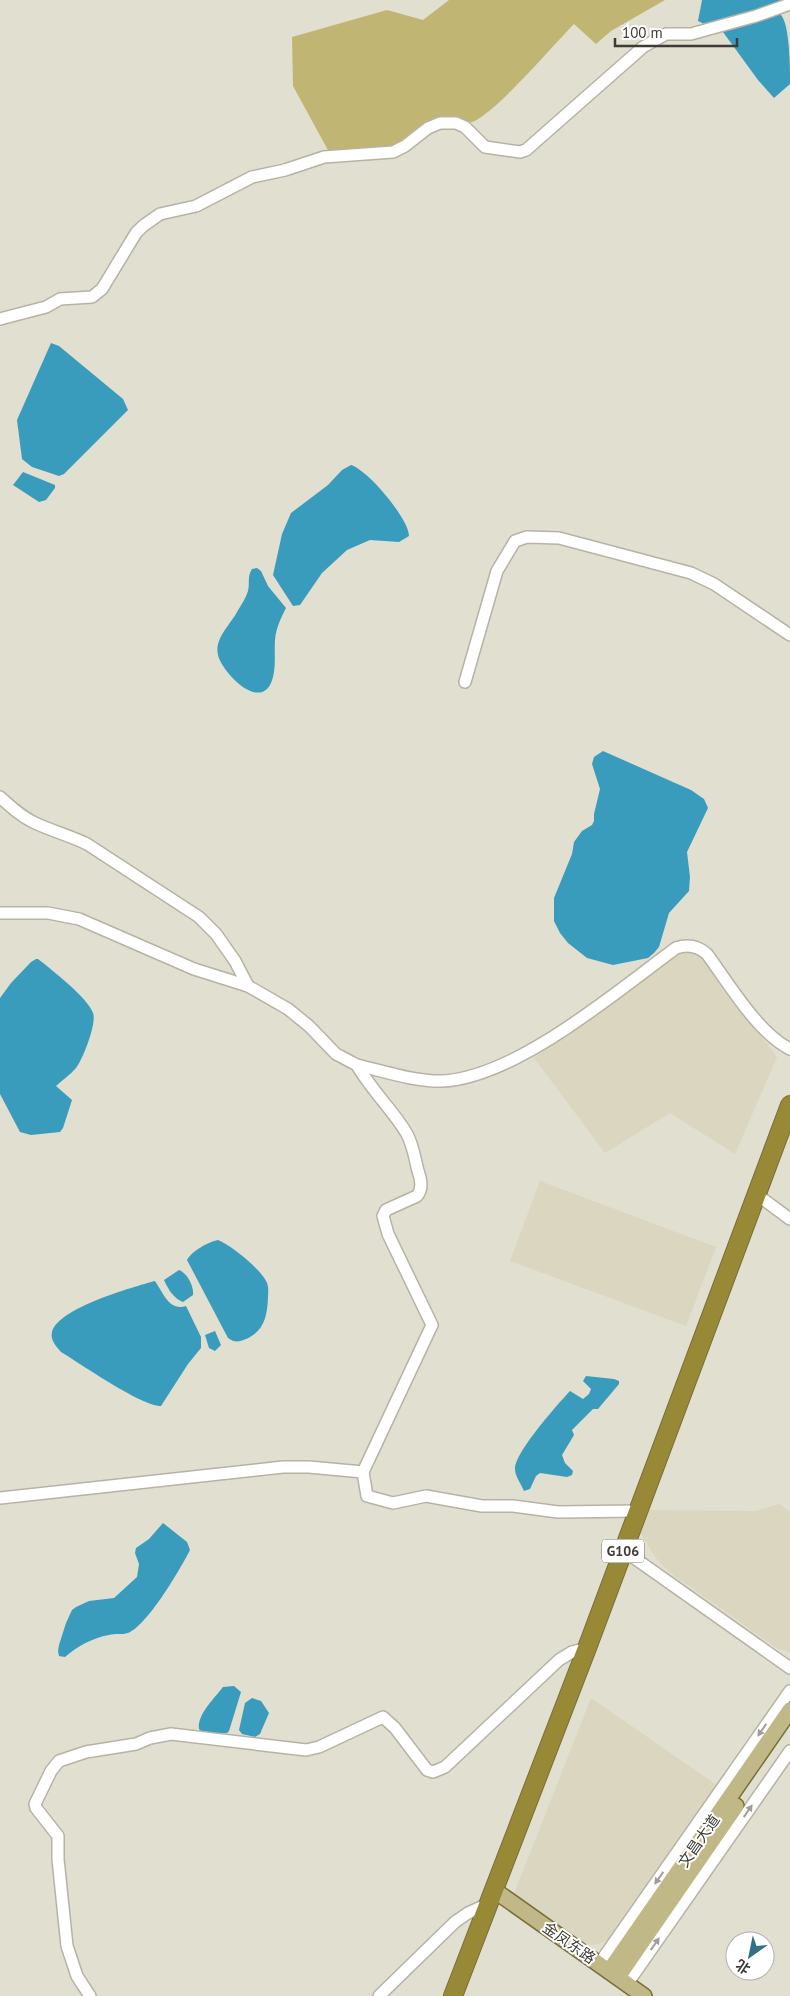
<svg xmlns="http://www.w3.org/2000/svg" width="790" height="1996" viewBox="0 0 790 1996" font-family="'PT Sans','Noto Sans SC',sans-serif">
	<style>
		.built { fill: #dad6bf }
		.green { fill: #c1b573 }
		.water { fill: #3a9cbc }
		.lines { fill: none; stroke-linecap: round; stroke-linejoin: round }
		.minor-casing { stroke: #b6b3a5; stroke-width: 14 }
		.major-casing { stroke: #786e36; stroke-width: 18 }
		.highway-casing { stroke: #786e36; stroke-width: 20 }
		.minor { stroke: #fff; stroke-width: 11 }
		.major { stroke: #c1b887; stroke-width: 15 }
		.highway { stroke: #988937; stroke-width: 18 }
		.oneway { fill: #9e9d9a }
		.labels { text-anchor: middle; stroke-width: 4; stroke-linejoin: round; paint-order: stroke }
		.shield { fill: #fff; stroke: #767672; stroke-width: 1 }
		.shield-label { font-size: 14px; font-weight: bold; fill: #3c3b35 }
		.street-label { font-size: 15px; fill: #3c3b35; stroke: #fff }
	</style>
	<rect width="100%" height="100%" fill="#e1dfd0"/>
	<g class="built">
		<path d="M682,948L698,952L777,1057L735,1154L670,1113L605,1153L534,1058Z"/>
		<path d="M540,1181L716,1247L686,1326L510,1261Z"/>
		<path d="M779,1504L790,1512V1652L778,1649L669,1572L655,1557L636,1526L643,1510L756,1511Z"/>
		<path d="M591,1698L718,1786L610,1939L601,1943L592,1945L582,1943L514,1894Z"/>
	</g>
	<path class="green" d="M449,0H665L611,31L596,44L574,24C554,44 492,118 469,123C458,125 448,115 435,119C420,124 411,137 397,144C379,151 348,150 329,152L293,86L292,37L387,10L423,20Z"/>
	<g class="water">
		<path d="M702,0H784L708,26L698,21Z"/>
		<path d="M780,14C790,22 790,69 790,84L774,98L758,80L723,32L726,29Z"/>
		<path d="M51,343L59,346L123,399L128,410L64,474L59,476L32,467L22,459L17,420Z"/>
		<path d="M351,465C368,470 409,519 409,536L399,542L370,540L347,550L322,573L300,605L293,606L273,575L282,534L291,513L328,485L342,470Z"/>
		<path d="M23,472L55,485V488L46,500L39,502L13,485Z"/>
		<path d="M257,568L261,571L268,586L286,608C281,618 276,628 275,640C274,654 277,672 270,685C256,709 221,670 218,655C214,639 230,625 237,612C241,605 246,598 248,591C250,584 247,576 252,569Z"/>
		<path d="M603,751L691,790L704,799L708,808L687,852L690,877L689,891L669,913L659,947L654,953L648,958L613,965L587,958L568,943L560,933L554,921V898L572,854L574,842L582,831L592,825L594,821V814L600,789L592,764L594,757Z"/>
		<path d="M36,959H38C52,970 88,998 93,1013C97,1023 83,1059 76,1068C70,1075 62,1080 56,1086L72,1100L63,1128L60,1132L31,1135L20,1132L0,1094V998L11,983L31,962Z"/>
		<path d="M218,1240C231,1245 262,1270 267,1283C269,1288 268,1293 268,1298C267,1317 264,1331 246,1339C239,1342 235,1343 228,1338L187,1260C192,1251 208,1242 218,1240Z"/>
		<path d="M179,1270C187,1273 194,1286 193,1295L183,1302C174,1299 168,1289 164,1280Z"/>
		<path d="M155,1281C164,1294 169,1311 186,1306L201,1337V1348L188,1364L161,1406C141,1406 81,1364 61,1352C56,1346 50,1340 52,1332C58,1308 133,1287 155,1281Z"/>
		<path d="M215,1331L221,1345L215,1351L209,1348L205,1335Z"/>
		<path d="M586,1376L614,1379L619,1381V1384L598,1409H593L572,1430L574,1435L562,1455L565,1463L573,1471L572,1475L567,1477L540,1473L536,1476L530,1489L524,1491C521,1484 515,1476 515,1469C515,1452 558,1404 570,1391L583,1399L589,1394L591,1389L583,1381Z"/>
		<path d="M163,1523L187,1542L190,1550C181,1568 147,1626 128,1633C122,1635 115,1633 109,1635C92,1638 78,1646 65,1657L59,1656L58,1651L59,1645L66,1623L72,1610L76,1607L89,1601L114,1598L137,1577L139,1564L135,1553L136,1548L149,1539Z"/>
		<path d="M234,1686L241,1692L229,1731L227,1733H203L199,1729C197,1714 215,1698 223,1687Z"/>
		<path d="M252,1698L261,1701L269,1713L260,1734L255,1737L242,1734L239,1730L245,1703Z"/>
	</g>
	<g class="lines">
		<defs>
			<g id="minor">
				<path d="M0,319L46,307L60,299L92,297L102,289L136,233L143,226L160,214L196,206L252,177L285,170L324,157L393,152L405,146L428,128L440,123H456L465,127L485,147L520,152L526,150L643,47L666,34H691L756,16L790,4"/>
				<path d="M465,682L497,571L515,541L527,537L559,538L691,573L714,584L790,635"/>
				<path d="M0,797C11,807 22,817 35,823C52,831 71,836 87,844L199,917L216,934L235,961L248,986"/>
				<path d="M0,913H48L79,919L194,969L248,986L288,1009L309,1026L336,1054L357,1065C383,1071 416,1082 443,1081C517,1077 617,991 676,948C688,944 698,946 707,954C729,984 758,1033 790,1049"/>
				<path d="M357,1065C371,1090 393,1110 407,1134C413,1145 415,1159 418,1171C421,1179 423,1189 417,1196L386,1210L383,1216L388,1234L432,1325L363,1472L367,1496L393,1503L426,1496L482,1506H513L558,1512L638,1511"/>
				<path d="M756,1194L790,1219"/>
				<path d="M0,1498L283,1467H309L363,1472"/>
				<path d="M623,1550L790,1668"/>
				<path d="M599,1964L790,1691"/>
				<path d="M627,1984L790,1751"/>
				<path d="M90,1996L77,1976L67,1946L58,1859V1836L36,1808L35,1804L51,1771L59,1761L86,1752L136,1744L150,1738L171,1734L306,1750L319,1747L383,1717L395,1728L427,1770L433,1772L445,1767L559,1660L572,1652L587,1648"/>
				<path d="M379,1996L455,1922L468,1913L488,1904"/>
			</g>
			<g id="major">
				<path d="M494,1890L644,1996"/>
				<path d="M609,1971L790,1710"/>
				<path d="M618,1977L736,1806"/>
			</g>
			<path id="highway" d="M453,1996L587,1648L790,1105"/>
		</defs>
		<use href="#minor" class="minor-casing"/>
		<use href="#major" class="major-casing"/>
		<use href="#highway" class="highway-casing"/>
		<use href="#minor" class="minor"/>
		<use href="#major" class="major"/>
		<use href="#highway" class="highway"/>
	</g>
	<defs><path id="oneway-solid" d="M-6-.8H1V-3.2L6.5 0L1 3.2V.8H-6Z" transform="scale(1.25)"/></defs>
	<g class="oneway">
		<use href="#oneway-solid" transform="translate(762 1730) rotate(125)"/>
		<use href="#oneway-solid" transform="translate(748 1811) rotate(-55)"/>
		<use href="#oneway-solid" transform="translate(659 1878) rotate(125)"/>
		<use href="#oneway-solid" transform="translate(655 1944) rotate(-55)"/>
	</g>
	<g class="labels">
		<rect class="shield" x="602" y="1539.5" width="42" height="23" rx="4"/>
		<g class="shield-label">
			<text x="623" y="1556">G106</text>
		</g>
		<g class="street-label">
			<text transform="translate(699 1841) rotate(-55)" y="5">文昌大道</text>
			<text transform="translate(569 1943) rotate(35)" y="5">金凤东路</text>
		</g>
	</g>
	<g transform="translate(750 1956) rotate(213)"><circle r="24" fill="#ffffff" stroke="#b1b1ae"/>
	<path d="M0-4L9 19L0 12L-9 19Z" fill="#327086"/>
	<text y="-8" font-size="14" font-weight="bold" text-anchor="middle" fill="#3c3b35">北</text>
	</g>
	<path d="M615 38v8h122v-8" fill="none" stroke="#3c3b35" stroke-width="2.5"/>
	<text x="622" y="38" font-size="15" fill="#3c3b35" stroke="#ffffff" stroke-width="4" paint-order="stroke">100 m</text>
</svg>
